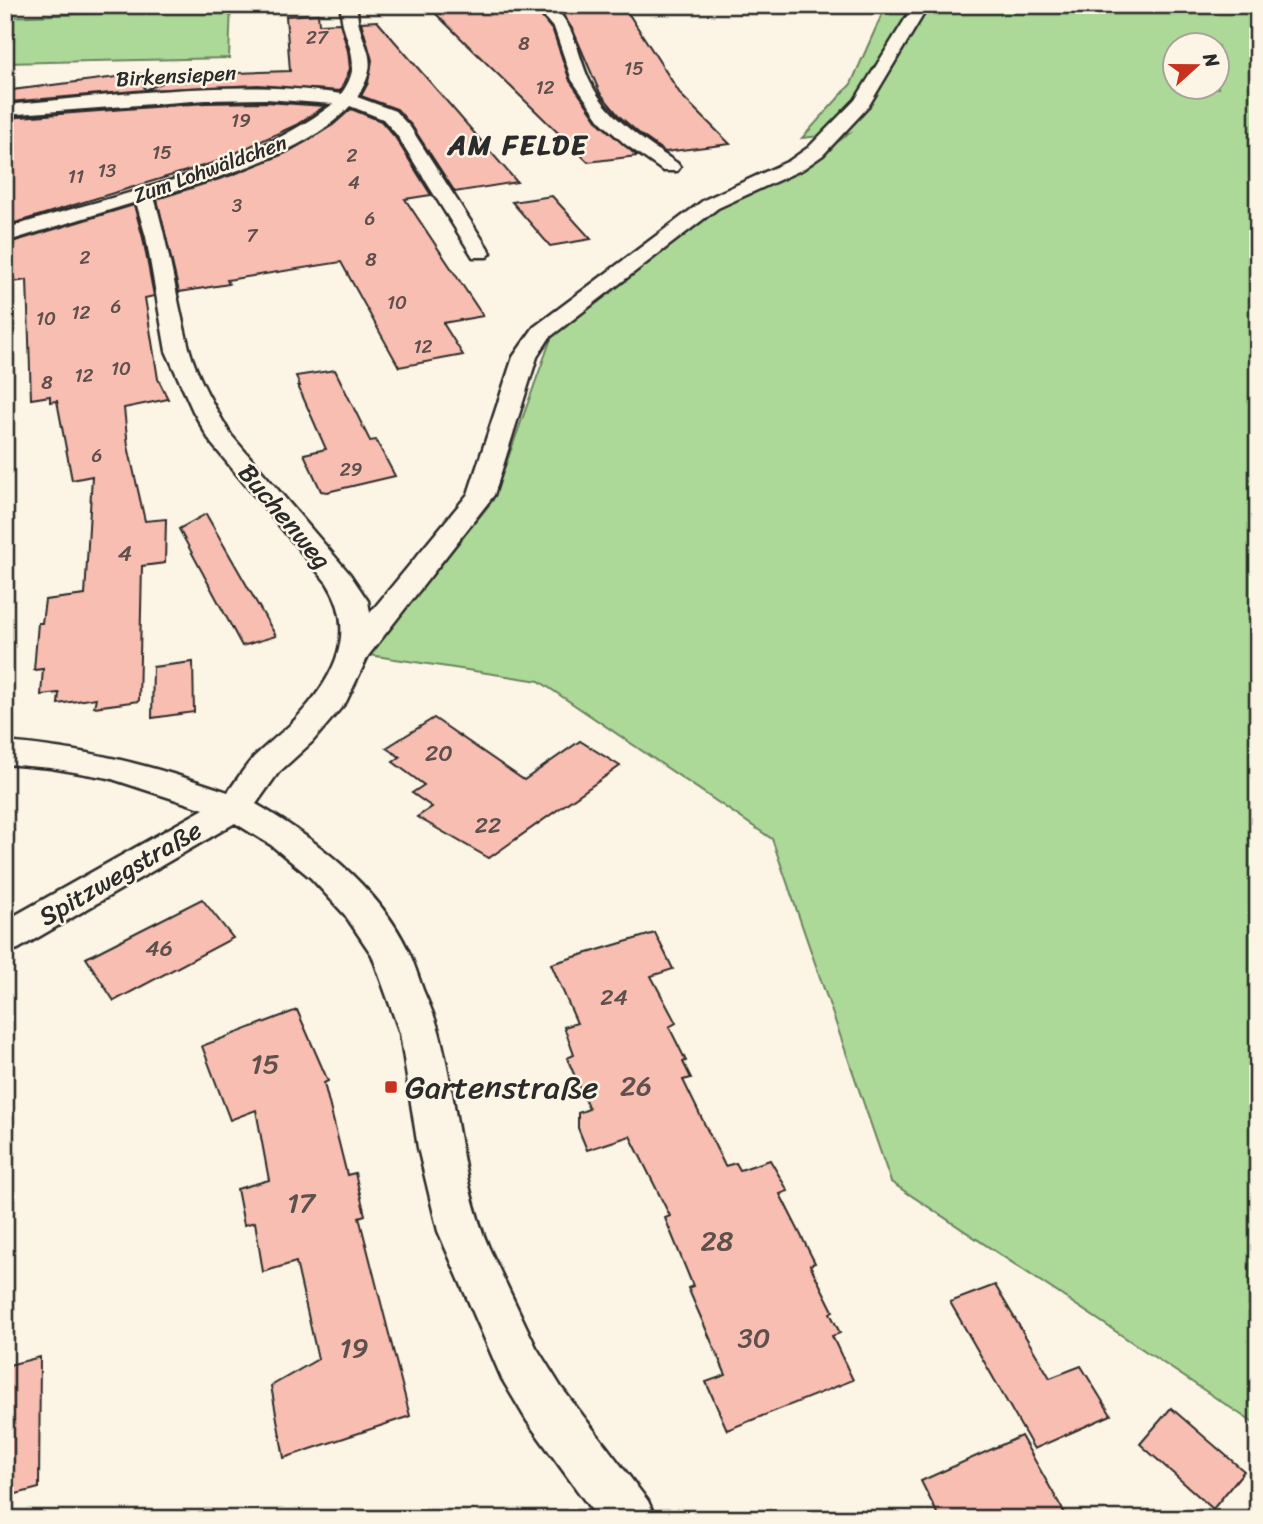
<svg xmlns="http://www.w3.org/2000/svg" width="1263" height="1524" viewBox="0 0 1263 1524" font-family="Sriracha,sans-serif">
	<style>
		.green { fill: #acd997; stroke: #6c8261; stroke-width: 2; fill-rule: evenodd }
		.building { fill: #f8beb1; stroke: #2b2b2b; stroke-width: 2 }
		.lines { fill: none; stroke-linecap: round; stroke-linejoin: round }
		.minor-casing { stroke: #2b2b2b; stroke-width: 5 }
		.minor { fill: #fcf5e5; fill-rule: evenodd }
		.poi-dot { fill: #c8321e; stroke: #fcf5e5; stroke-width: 2.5 }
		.labels { text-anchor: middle; stroke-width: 5; stroke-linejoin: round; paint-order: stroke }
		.far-number-label { font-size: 19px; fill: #5e504c }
		.far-street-label { font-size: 21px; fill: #2b2b2b; stroke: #fcf5e5 }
		.number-label { font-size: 23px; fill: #5e504c }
		.street-label { font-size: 26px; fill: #2b2b2b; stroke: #fcf5e5 }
		.far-district-label { font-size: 28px; font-weight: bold; letter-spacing: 2px; fill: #2b2b2b; stroke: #fcf5e5 }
		.near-number-label { font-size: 28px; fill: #5e504c }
		.near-poi-label { font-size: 32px; fill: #2b2b2b; stroke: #fcf5e5; text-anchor: start }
	</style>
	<rect width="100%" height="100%" fill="#fcf5e5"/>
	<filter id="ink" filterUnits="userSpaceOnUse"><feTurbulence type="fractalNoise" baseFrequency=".0143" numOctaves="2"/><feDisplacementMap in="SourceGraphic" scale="14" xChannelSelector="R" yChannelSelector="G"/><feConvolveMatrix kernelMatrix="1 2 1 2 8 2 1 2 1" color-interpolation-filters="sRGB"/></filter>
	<g filter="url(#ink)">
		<g class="green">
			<path d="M113,5H231L229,58L5,63V17L106,13Z"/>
			<path d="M886,5H1258V1426L891,1182L772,839L539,681L369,655L493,500L553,333L718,206L804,166L850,133L802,138L851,84ZM1176,46H1218V88H1176Z"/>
		</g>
		<g class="building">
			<path d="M467,5H532L553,31L570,81L600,124L637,156L588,162L432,10L468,8Z"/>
			<path d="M555,5H623L681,95L730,144L665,152L641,135L619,116L600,93L573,30Z"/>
			<path d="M318,14L319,24L340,23L348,51L350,69L340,91L258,85L145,90L181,75L290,71L286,16Z"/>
			<path d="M377,21L517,182L455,192L412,126L397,109L361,96L368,83L372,60L361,22Z"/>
			<path d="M141,74L145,90L9,102L12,90Z"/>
			<path d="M266,102L325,106L296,125L216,162L8,225L5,206L6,118L206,103Z"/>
			<path d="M351,109L381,121L395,137L431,195L405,199L483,316L443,323L463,355L399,367L341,262L227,280L229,284L179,292L157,199L232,175L286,153L333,125Z"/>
			<path d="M552,196L591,239L550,246L512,202Z"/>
			<path d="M134,205L143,238L154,296L145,298L158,379L168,399L124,408L128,446L145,521L166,519L165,563L142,566L139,701L94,707L96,698L58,704L59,693L41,695L43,669L34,670L38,623H42L45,600L85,595L92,476L72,480L57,401L50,402V396L31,399L27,280L12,282L9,243Z"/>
			<path d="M335,370L370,441L376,440L395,476L327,492L321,491L304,454L326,449L298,386H300L296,376Z"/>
			<path d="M206,514L262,612L276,636L242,646L179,529Z"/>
			<path d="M193,662L194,712L152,718L153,667Z"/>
			<path d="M434,718L524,780L580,741L620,766L489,858L417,817L432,807L412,793L424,785L393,762L400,757L386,748Z"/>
			<path d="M202,899L233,938L114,1001L86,958Z"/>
			<path d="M655,933L673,969L651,976L676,1023L669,1027L686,1061L683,1062L691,1078L683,1080L725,1166L736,1163L740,1170L770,1160L788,1191L780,1194L815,1263L810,1265L833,1311L830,1313L840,1333L832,1336L853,1380L727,1430L706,1382L726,1375L688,1288L693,1286L665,1218L670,1216L630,1136L587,1150L578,1128V1113L589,1109L567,1058L574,1055L564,1027L577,1023L551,964Z"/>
			<path d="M297,1010L328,1081L324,1083L347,1175L355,1173L365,1215L359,1217L410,1416L284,1458L271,1386L318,1359L296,1262L263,1272L255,1222L244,1225L237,1189L269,1180L256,1110L230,1120L202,1046Z"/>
			<path d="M995,1285L1050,1378L1081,1366L1111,1415L1034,1449L950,1302Z"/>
			<path d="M40,1357L39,1488L5,1497V1366Z"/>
			<path d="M1171,1408L1244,1471L1213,1509L1140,1444Z"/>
			<path d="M1021,1436L1068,1519H940L921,1481Z"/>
		</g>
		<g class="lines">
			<defs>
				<g id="minor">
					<path d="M341,5H357C356,47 386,53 357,97L395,111L410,127L491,253L487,257H473L397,135L383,119L350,106C308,153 214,179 154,197C169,247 176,298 189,348C197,378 216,409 231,435L349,573L368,601L370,613L468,494L513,357L534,327L704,200L789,161L809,147L855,100L914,5H929L868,107L823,155L803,169L718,208L550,337L537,357L494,495L368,656L346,702L312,742L278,773L256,804C314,838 378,886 408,950C414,963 418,976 423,990C429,1004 436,1019 440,1035C458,1105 460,1180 489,1248L536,1347L561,1387L648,1501L656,1519H598L527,1421L502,1379L438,1231L418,1148L400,1033L372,955L345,915L311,878L271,845L235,823L18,949L5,953V921L204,809L109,778L51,768L5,764V742C88,749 150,765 228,792C236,781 244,768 254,757C265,746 278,736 290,725C329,685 361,637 327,583L211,443L193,411L166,351L146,237L136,202L5,242V229C113,194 241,173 333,104L266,99L206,100L5,115V105C114,96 233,78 341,94C368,57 340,43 341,5Z"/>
					<path d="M534,5H551C576,25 577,55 590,82C608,118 644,141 677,163L680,167L677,171H663L625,144L602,123L572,80L555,30Z"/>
				</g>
			</defs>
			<use href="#minor" class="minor-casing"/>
			<use href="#minor" class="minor"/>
		</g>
	</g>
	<rect class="poi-dot" x="384" y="1080" width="14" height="14" rx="3.5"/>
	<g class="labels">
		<g class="far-number-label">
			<text x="317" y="44">27</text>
			<text x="524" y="50">8</text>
			<text x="634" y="75">15</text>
			<text x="545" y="94">12</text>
			<text x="241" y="127">19</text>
			<text x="162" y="159">15</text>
			<text x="352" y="162">2</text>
			<text x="107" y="177">13</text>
			<text x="76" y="183">11</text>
			<text x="354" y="189">4</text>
			<text x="237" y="212">3</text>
			<text x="370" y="225">6</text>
			<text x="252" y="242">7</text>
			<text x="85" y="264">2</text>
			<text x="371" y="266">8</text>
			<text x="397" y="309">10</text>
			<text x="116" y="313">6</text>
			<text x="81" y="319">12</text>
			<text x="46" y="325">10</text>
			<text x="423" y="353">12</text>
			<text x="121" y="375">10</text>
			<text x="84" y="382">12</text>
			<text x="47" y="389">8</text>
			<text x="97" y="462">6</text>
			<text x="351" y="476">29</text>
		</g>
		<g class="far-street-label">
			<text transform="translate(176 76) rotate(-3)" y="7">Birkensiepen</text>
			<text transform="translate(210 169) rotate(-20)" y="7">Zum Lohwäldchen</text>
		</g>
		<g class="number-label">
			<text x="125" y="561">4</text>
			<text x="439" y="761">20</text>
			<text x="488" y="833">22</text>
			<text x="159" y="956">46</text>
			<text x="614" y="1005">24</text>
		</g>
		<g class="street-label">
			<text transform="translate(285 516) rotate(50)" y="9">Buchenweg</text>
			<text transform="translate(120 873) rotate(-30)" y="9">Spitzwegstraße</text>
		</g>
		<g class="far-district-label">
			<text x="518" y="154">AM FELDE</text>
		</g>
		<g class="near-number-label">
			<text x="265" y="1073">15</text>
			<text x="636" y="1095">26</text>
			<text x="301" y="1212">17</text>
			<text x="717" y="1250">28</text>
			<text x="754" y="1347">30</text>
			<text x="354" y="1357">19</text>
		</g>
		<g class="near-poi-label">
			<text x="405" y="1098">Gartenstraße</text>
		</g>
	</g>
	<rect width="1263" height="1524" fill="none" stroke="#fcf5e5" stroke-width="28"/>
	<rect x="14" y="14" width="1235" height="1496" fill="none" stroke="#2b2b2b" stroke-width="2.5" filter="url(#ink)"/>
	<g transform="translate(1196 66) rotate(69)"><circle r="33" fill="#fcf5e5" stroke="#a8a49b" stroke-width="2"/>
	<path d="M0-5L12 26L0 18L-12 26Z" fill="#c8321e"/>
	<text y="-10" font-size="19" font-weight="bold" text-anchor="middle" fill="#2b2b2b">N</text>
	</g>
</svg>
